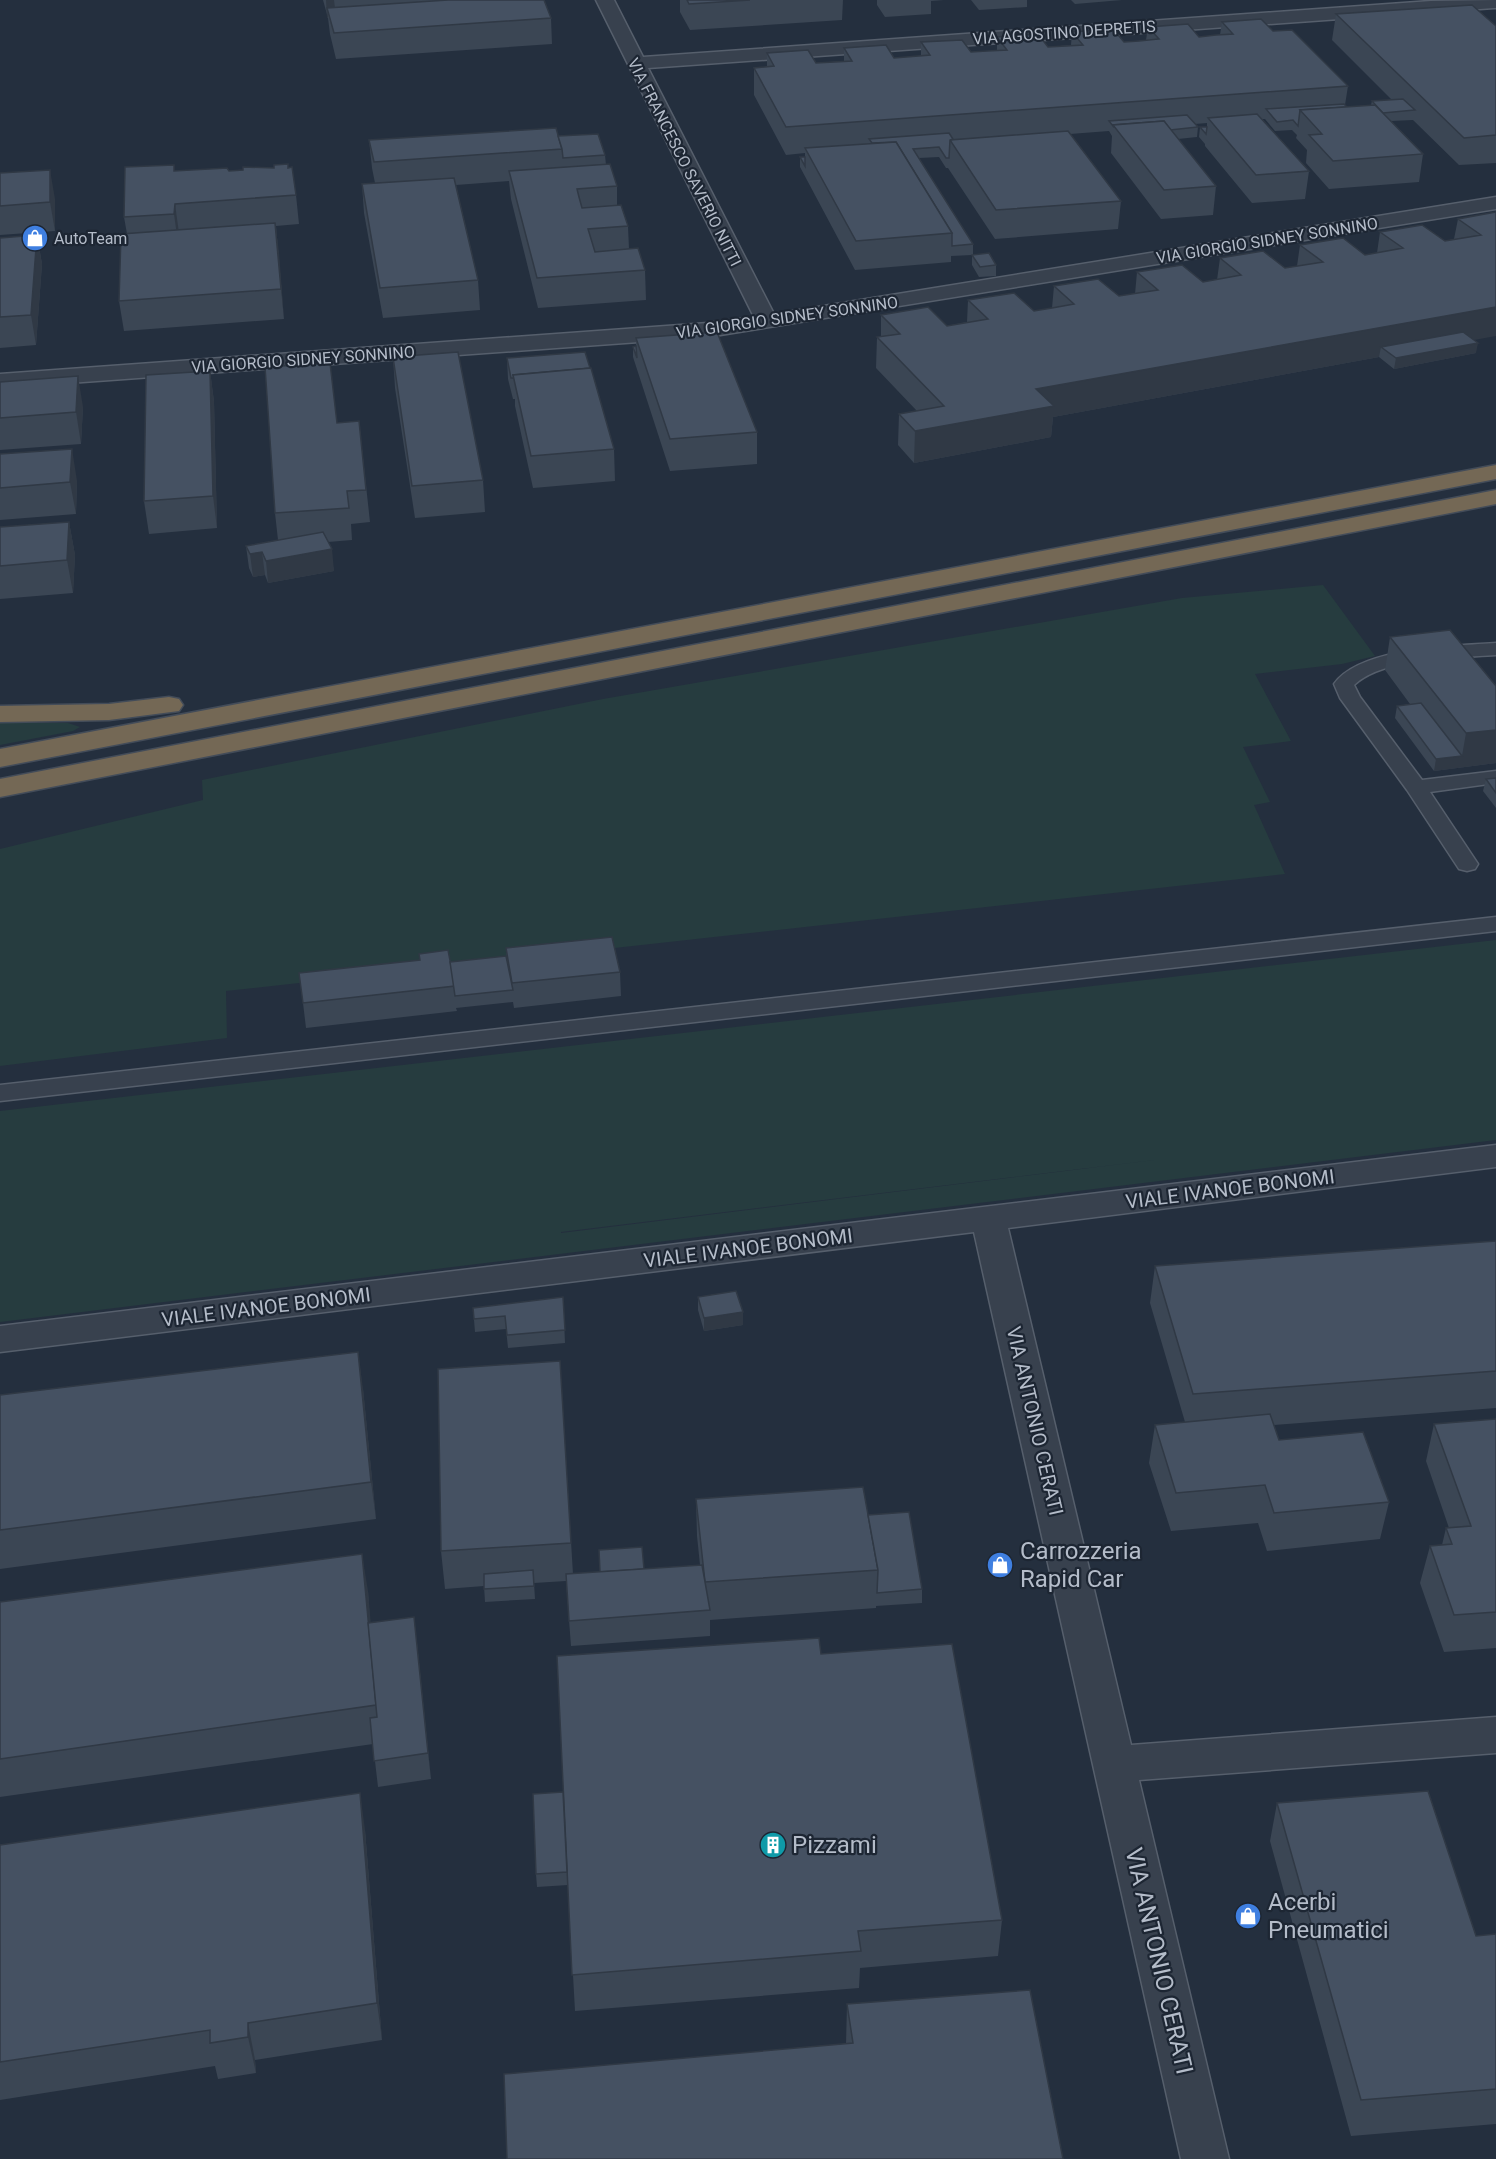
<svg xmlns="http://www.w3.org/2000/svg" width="1496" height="2159" viewBox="0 0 1496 2159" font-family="Roboto,sans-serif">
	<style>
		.green { fill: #263c3f; fill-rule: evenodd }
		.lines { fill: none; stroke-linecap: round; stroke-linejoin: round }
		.lane-casing { stroke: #565f6c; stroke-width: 3 }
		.street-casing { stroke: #565f6c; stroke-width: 3 }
		.highway-casing { stroke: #434c59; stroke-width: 3 }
		.lane { fill: #38414e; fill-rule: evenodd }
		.street { fill: #38414e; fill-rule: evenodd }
		.highway { fill: #746855; fill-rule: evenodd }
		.wall { fill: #3b4654 }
		.shaded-wall { fill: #303945 }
		.building { fill: #455162; stroke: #303945; stroke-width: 1.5 }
		.labels { text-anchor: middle; stroke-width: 4.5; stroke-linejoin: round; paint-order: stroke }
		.far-street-label { font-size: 16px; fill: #b4bcc9; stroke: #1d2633 }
		.far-poi-label { font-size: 16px; fill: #b4bcc9; stroke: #1d2633; text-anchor: start }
		.street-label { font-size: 20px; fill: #b4bcc9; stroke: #1d2633 }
		.near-poi-label { font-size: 24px; fill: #b4bcc9; stroke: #1d2633; text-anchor: start }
		.near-street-label { font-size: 24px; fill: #b4bcc9; stroke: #1d2633 }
	</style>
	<rect width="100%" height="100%" fill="#242f3e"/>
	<g class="green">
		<path d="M1323,585L1375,656L1342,664L1255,674L1291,741L1243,747L1270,802L1254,805L1285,874L226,991L227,1038L0,1066V849L203,800L202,780L603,699L1182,598Z"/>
		<path d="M0,723H68L80,727L73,731L0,745Z"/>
		<path d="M1496,940V1140L0,1322V1111ZM1171,1158L561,1233V1232Z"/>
	</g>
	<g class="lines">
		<defs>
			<g id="lane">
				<path d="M1496,643V655C1456,658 1384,657 1354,685L1360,697L1422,780L1496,771V783L1430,792L1478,864L1475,869L1467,871L1459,869L1407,790L1340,698L1334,684C1360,647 1454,646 1496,643Z"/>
				<path d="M1496,917V931L0,1101V1085Z"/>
			</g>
			<g id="street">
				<path d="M596,0H614L643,57L1431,1L1496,0V8H1494L648,68L774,314L1496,197V209L708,337L0,388V374L708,323L754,317Z"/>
				<path d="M1496,1145V1167L1008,1228L1131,1745L1496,1717V1753L1139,1780L1229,2159H1181L974,1232L0,1352V1326Z"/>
			</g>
			<g id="highway">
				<path d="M1496,465V479L0,767V749Z"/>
				<path d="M1496,490V504L0,797V779Z"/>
				<path d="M169,697L179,699L183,705L179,711L109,720L0,722V706L109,704Z"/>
			</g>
		</defs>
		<use href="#lane" class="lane-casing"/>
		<use href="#street" class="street-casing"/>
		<use href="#highway" class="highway-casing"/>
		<use href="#lane" class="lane"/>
		<use href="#street" class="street"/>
		<use href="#highway" class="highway"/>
	</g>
	<g class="wall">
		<path d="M323,0H544L551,18L552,44L336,59L330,34L328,18Z"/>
		<path d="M680,0H843L842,20L690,30L680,12Z"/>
		<path d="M877,0H886V4V0H944L931,1V14L885,17L877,5Z"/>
		<path d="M971,0H1027V7L979,10Z"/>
		<path d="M1071,0H1122L1075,4Z"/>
		<path d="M1336,14L1496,26V163L1459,165L1413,120L1391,121L1423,154L1419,182L1329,189L1306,163L1307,150L1296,138L1297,135L1292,130L1275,131L1265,119H1262L1309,171L1305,199L1252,203L1205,146V144L1199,137L1200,127H1207V123L1195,124L1198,127L1197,137L1178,139L1216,186L1213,215L1161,219L1111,153L1112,136L1109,131L1070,134L1121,201L1118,229L995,239L948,168H946L939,157L919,158L973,244V255L996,265V276L979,277L972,265V255L951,256V262L855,270L800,167V157H805V153L786,155L754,95V68L767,67V53L816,63L844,61V48L894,58L921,56V42L971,52L997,51V37L1048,47L1071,45L1072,32L1124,42L1146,40L1148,27L1199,37L1220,35L1222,22L1273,31L1348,86L1345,105L1347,107L1371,105L1372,101L1392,100L1332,40Z"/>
		<path d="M558,136L605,155L606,165L617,186V205L628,226L629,249L645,270L646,300L538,308L511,199L509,181L456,185L478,280L480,310L383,318L364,213L362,184L375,183L372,168L369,140Z"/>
		<path d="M174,165V171H229L289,168L296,195L299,224L276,226L284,319L124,331L119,301L127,234L124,217Z"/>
		<path d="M0,173L55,199V231L0,235Z"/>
		<path d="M1496,212L1474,340L1476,353L1394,369L1379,357L1053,417L1051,437L914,463L898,445L899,414L917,411L876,368L877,337H881V315L947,326L967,322L968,300L1034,311L1052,308L1054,286L1119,296L1135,294L1137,272L1203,282L1217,280L1220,258L1285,268L1297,266L1300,245L1365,255L1377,253L1380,232L1445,241L1454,239L1458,219Z"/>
		<path d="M37,235L42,264L36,345L0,348V238Z"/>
		<path d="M636,338L757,432V464L670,471L633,357V347L636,346Z"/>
		<path d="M393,357L483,480L485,512L415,518L395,388Z"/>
		<path d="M507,358L614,449L615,481L533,488L515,406V399H513L508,379Z"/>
		<path d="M210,371L214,402L217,528L149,534L144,501Z"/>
		<path d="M0,382L83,407L81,444L0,450Z"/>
		<path d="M359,421L370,522L351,524L352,540L328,542L334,571L268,583L265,575L253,577L249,568L246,546L278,540L275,513L337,423Z"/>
		<path d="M0,454L77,481L76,514L0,520Z"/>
		<path d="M69,522L75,555L73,593L0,599V527Z"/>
		<path d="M1390,637L1496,686V763L1434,771L1395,718L1397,706L1410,704L1385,670Z"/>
		<path d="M1496,778V808L1483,791L1486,779Z"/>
		<path d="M506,948L620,972L621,996L514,1008L513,1002L456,1008L457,1011L306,1028L303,1003L450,962H507Z"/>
		<path d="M1496,1241V1408L1274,1425L1279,1440L1389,1502L1380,1539L1267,1551L1258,1523L1171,1531L1149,1463L1155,1425L1185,1422L1150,1303L1155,1266Z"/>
		<path d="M563,1297L565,1343L508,1348L506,1329L475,1332L473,1308Z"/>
		<path d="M698,1297L743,1325L704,1331L698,1310Z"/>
		<path d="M560,1361L573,1574L700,1565L697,1536L696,1499L868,1515L922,1589V1603L876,1606V1608L710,1620V1636L571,1646L566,1581L534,1583L535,1599L485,1602L484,1586L445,1589L441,1551Z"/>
		<path d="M363,1389L376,1519L0,1569V1395Z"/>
		<path d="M1496,1419V1648L1444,1652L1420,1583L1430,1546L1442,1545L1446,1528H1449L1426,1461L1434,1424Z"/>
		<path d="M368,1591L370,1623L417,1643L431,1779L378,1787L373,1744L0,1797V1602Z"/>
		<path d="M821,1654L1002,1920L998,1956L860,1968L859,1988L575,2011L568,1885L537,1887L536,1874L563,1792Z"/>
		<path d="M1277,1803L1476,1936L1496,1934V2124L1351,2136L1270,1841Z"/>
		<path d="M365,1830L382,2040L255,2060L256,2073L218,2079L215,2066L0,2100V1845Z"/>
		<path d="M847,2004L1063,2159L846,2044Z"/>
	</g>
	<g class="shaded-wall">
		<path d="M326,0H334L336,17L327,8L328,18H327Z"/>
		<path d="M50,170L55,199V231L50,202Z"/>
		<path d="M175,204L179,233L178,243L174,214Z"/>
		<path d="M275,223L279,252L284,319L281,289Z"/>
		<path d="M37,235L42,264L36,345L31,315Z"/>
		<path d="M1496,307V336L1391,355L1381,347L1379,357L1053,417L1051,437L914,463L915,431L1036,389Z"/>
		<path d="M1478,343L1476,353L1394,369L1396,358Z"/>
		<path d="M210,371L214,402L217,528L213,496Z"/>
		<path d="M78,376L83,407L81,444L76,412Z"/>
		<path d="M72,449L77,481L76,514L70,482Z"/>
		<path d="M69,522L75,555L73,593L67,560Z"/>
		<path d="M332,549L334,571L268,583L266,561Z"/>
		<path d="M262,552L265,575L253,577L250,554Z"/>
		<path d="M1496,730V763L1434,771L1436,759L1462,756L1466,733Z"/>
		<path d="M743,1312V1325L704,1331V1318Z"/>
		<path d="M358,1352L363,1389L376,1519L371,1482Z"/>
		<path d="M362,1554L368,1591L381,1743L376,1705Z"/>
		<path d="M414,1617L417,1643L431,1779L428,1753Z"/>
		<path d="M360,1793L365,1830L382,2040L377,2003Z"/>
		<path d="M248,2023L255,2060L256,2073L248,2037Z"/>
	</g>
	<g class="building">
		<path d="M448,0H544L551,18L334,33L327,8Z"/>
		<path d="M687,0H750L689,4Z"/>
		<path d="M1472,5L1496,26V135L1464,138L1336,14Z"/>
		<path d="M1261,19L1273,31L1292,30L1348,86L786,127L754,68L774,66L767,53L808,50L816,63L852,61L844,48L886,45L894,58L930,55L921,42L962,40L971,52L987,51L1007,50L997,37L1038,34L1048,47L1083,45L1072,32L1113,29L1124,42L1139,41L1159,39L1148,27L1188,24L1199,37L1216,35L1233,34L1222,22Z"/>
		<path d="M1403,99L1415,110L1383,113L1372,101Z"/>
		<path d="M1344,104L1347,107L1300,110L1298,126L1293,120L1277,122L1266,109Z"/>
		<path d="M1375,105L1423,154L1333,161L1309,135L1322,134L1300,110Z"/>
		<path d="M1257,114L1309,171L1256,175L1208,118Z"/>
		<path d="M1187,115L1198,127L1170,130L1164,121L1113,125V126L1109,121Z"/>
		<path d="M1164,121L1216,186L1164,190L1113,125Z"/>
		<path d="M1200,127H1207L1206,134Z"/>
		<path d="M556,128L562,149L374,162L369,140Z"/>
		<path d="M1068,131L1121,201L996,210L950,140Z"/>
		<path d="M949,133L953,139L950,140L949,158H946L939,147L913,149L973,244L952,246V233L896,142L872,143L869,139Z"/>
		<path d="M598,134L605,155L563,158L562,149L558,136Z"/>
		<path d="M896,142L952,233L856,241L805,148Z"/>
		<path d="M800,157H805V166Z"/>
		<path d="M288,164V168L292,167L296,195L175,204L174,214L124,217L125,167L174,165V171L227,168L229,171L243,170V167L274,168V165Z"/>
		<path d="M610,164L617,186L577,189L579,197L582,208L621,205L628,226L588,229L595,252L638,248L645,270L537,278L509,171Z"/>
		<path d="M50,170V202L0,206V173Z"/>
		<path d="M454,178L478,280L380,288L362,184Z"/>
		<path d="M1496,212V307L1036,389L1054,406L915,431L899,414L944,406L877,337L900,334L881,315L928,307L947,326L988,319L968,300L1014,293L1034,311L1052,308L1074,304L1054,286L1098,279L1119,296L1138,293L1158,290L1137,272L1182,265L1203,282L1241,275L1220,258L1263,251L1285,268L1323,262L1300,245L1343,238L1365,255L1403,248L1380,232L1422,225L1445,241L1481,235L1458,219Z"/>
		<path d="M275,223L281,289L119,301L121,234Z"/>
		<path d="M37,235L31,315L0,317V238Z"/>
		<path d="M989,253L996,265L980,267L972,255Z"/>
		<path d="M717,332L757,432L670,439L636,338Z"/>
		<path d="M1463,332L1478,343L1396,358L1381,347Z"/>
		<path d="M636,346L637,358L633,347Z"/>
		<path d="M458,352L483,480L412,486L393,357Z"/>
		<path d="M585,352L590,368L513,375L514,378H511L507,358Z"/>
		<path d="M330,363L337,423L359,421L366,490L347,491L349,508L275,513L265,367Z"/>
		<path d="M591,368L614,449L531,456L513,375Z"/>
		<path d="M210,371L213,496L144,501L146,375Z"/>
		<path d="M78,376L76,412L0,418V382Z"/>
		<path d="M72,449L70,482L0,488V454Z"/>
		<path d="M69,522L67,560L0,566V527Z"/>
		<path d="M323,532L332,549L266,561L262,552L250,554L246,546Z"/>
		<path d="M1450,630L1496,686V730L1466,733L1390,637Z"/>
		<path d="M1421,703L1462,756L1436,759L1397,706Z"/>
		<path d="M1496,778V793L1486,779Z"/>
		<path d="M612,937L620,972L512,983L506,948Z"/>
		<path d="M448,950L455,986L303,1003L299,973L420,960L419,954Z"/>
		<path d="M506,956L513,990L455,996L450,962Z"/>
		<path d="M1496,1241V1371L1193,1394L1155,1266Z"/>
		<path d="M736,1291L743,1312L704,1318L698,1297Z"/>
		<path d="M563,1297L565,1330L507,1335L505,1316L474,1319L473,1308Z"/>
		<path d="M358,1352L371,1482L0,1530V1395Z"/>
		<path d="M560,1361L571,1543L441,1551L438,1369Z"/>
		<path d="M1270,1414L1279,1440L1363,1432L1389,1502L1274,1513L1265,1485L1176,1493L1155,1425Z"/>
		<path d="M1496,1419V1612L1454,1615L1430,1546L1452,1544L1446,1528L1471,1526L1434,1424Z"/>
		<path d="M863,1487L878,1570L705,1582L696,1499Z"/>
		<path d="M909,1512L922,1589L877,1593L878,1570L868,1515Z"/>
		<path d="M642,1547L644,1569L600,1572L599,1550Z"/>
		<path d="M362,1554L376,1705L0,1759V1602Z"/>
		<path d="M702,1565L710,1610L569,1621L566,1574Z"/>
		<path d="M533,1570L534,1586L484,1589V1574Z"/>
		<path d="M414,1617L428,1753L374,1761L370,1718L377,1717L368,1623Z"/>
		<path d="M819,1638L821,1654L952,1644L1002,1920L858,1931L861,1951L572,1975L557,1656Z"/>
		<path d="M1428,1791L1476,1936L1496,1934V2089L1361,2100L1277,1803Z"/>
		<path d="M563,1792L567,1872L536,1874L533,1794Z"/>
		<path d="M360,1793L377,2003L248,2023V2037L210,2043V2030L0,2062V1845Z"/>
		<path d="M1030,1990L1063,2159H507L504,2074L853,2043L847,2004Z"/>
	</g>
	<defs>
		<symbol id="shop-disc" viewBox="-11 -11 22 22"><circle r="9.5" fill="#3f7fe0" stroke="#1d2633"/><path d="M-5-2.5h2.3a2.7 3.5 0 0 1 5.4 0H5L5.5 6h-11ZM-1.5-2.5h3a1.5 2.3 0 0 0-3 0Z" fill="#fff"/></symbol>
		<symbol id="building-disc" viewBox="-11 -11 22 22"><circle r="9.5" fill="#0f9aa8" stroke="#1d2633"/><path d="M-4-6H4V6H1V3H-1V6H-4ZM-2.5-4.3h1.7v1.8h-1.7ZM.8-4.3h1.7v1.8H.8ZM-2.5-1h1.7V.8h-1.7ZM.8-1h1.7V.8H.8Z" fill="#fff"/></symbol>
	</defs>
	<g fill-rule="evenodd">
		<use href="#shop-disc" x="20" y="223" width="30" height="30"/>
		<use href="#shop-disc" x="985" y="1550" width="30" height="30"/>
		<use href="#building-disc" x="758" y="1830" width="30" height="30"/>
		<use href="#shop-disc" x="1233" y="1901" width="30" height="30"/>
	</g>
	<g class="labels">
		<g class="far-street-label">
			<text transform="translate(1064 32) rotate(-4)" y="6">VIA AGOSTINO DEPRETIS</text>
			<text transform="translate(685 162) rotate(63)" y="6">VIA FRANCESCO SAVERIO NITTI</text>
			<text transform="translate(1267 240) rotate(-9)" y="6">VIA GIORGIO SIDNEY SONNINO</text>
			<text transform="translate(787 317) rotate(-8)" y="6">VIA GIORGIO SIDNEY SONNINO</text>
			<text transform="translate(303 359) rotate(-4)" y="6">VIA GIORGIO SIDNEY SONNINO</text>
		</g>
		<g class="far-poi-label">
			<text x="54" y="244">AutoTeam</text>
		</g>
		<g class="street-label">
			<text transform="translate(1230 1189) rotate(-7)" y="7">VIALE IVANOE BONOMI</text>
			<text transform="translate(748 1248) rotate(-7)" y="7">VIALE IVANOE BONOMI</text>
			<text transform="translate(266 1307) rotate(-7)" y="7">VIALE IVANOE BONOMI</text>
			<text transform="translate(1035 1421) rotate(77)" y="7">VIA ANTONIO CERATI</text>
		</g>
		<g class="near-poi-label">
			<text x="1020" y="1559">Carrozzeria<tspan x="1020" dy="28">Rapid Car</tspan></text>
			<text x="792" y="1853">Pizzami</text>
			<text x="1268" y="1910">Acerbi<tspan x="1268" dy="28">Pneumatici</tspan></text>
		</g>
		<g class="near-street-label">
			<text transform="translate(1159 1961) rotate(77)" y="8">VIA ANTONIO CERATI</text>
		</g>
	</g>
</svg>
